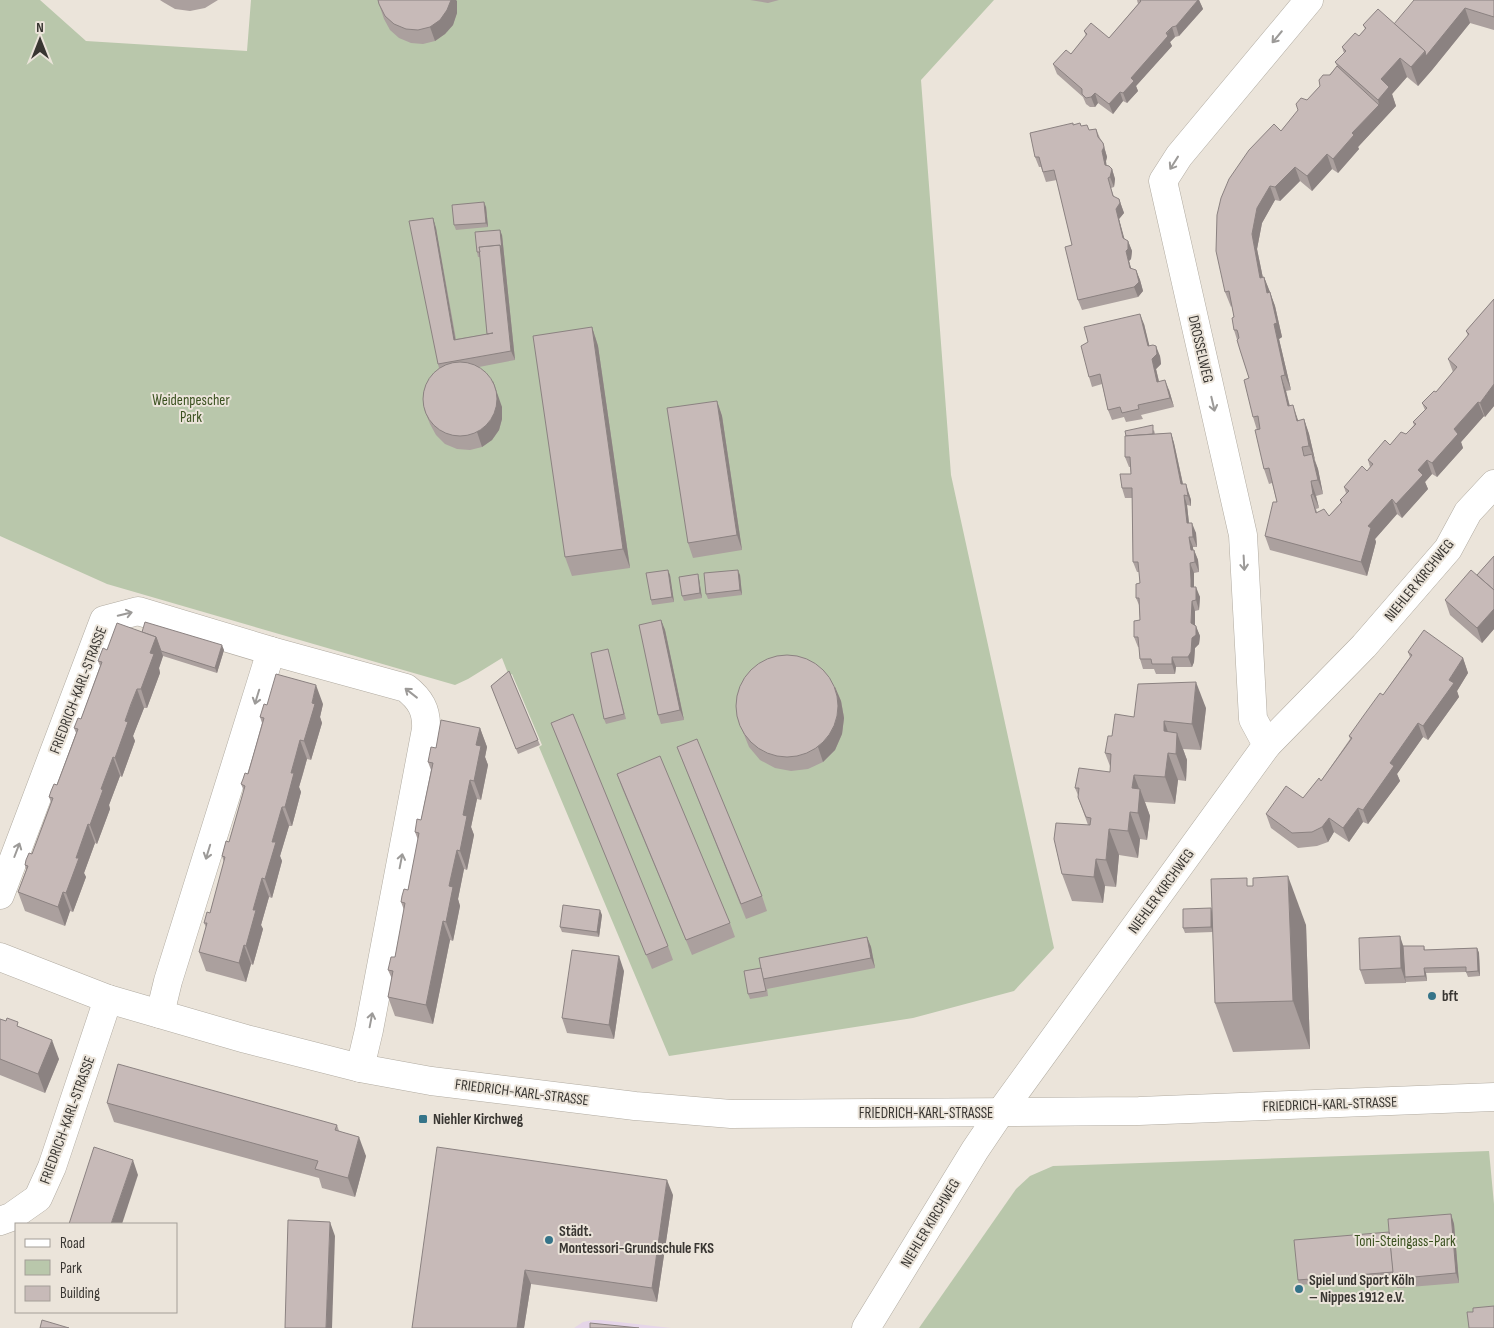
<svg xmlns="http://www.w3.org/2000/svg" width="1494" height="1328" viewBox="0 0 1494 1328" font-family="'Sofia Sans Condensed',sans-serif">
	<style>
		.education { fill: #e5d5e8 }
		.green { fill: #b9c7ab }
		.lines { fill: none; stroke-linecap: round; stroke-linejoin: round }
		.street-casing { stroke: #b1aba1; stroke-width: 29 }
		.secondary-casing { stroke: #b1aba1; stroke-width: 29 }
		.street { stroke: #fff; stroke-width: 28 }
		.secondary { stroke: #fff; stroke-width: 28 }
		.wall { fill: #aba09e }
		.shaded-wall { fill: #8b8281 }
		.building { fill: #c7bab8; stroke: #8b8281 }
		.oneway { stroke: #9c9a98 }
		.poi-dot { fill: #357489; stroke: #ebe4da; stroke-width: 2 }
		.labels { text-anchor: middle; stroke-width: 4; stroke-linejoin: round; paint-order: stroke }
		.street-label { font-size: 15px; fill: #393632; stroke: #ebe4da }
		.park-label { font-size: 15px; fill: #3b5120; stroke: #ebe4da }
		.poi-label { font-size: 15px; font-weight: bold; fill: #393632; stroke: #ebe4da; text-anchor: start }
	</style>
	<rect width="100%" height="100%" fill="#ebe4da"/>
	<path class="education" d="M593,1320H601L671,1328H574L583,1322Z"/>
	<g class="green">
		<path d="M0,0H40L86,41L247,51L251,0H994L921,80L951,475L1054,948L1014,991L913,1018L669,1056L539,747L542,745L512,674L509,676L502,658L468,679L455,685L107,584L0,536Z"/>
		<path d="M1489,1151L1494,1204V1328H919L1016,1189L1030,1176L1053,1166Z"/>
	</g>
	<g class="lines">
		<defs>
			<g id="street">
				<path d="M1267,745L1253,719L1243,535L1163,181L1179,156L1309,0"/>
				<path d="M0,895L104,620L138,611L271,651L406,688C420,699 427,710 426,729L369,1030L360,1068"/>
				<path d="M160,1014L168,981L271,651"/>
				<path d="M0,1221L11,1217L38,1198L52,1167L108,999"/>
				<path d="M866,1328L975,1150L1000,1113L1267,745L1364,646L1448,549L1468,512L1494,484"/>
			</g>
			<path id="secondary" d="M0,957L108,999L246,1039L360,1068L431,1081L635,1106L731,1114L1139,1111L1494,1097"/>
		</defs>
		<use href="#street" class="street-casing"/>
		<use href="#secondary" class="secondary-casing"/>
		<use href="#street" class="street"/>
		<use href="#secondary" class="secondary"/>
	</g>
	<g class="wall">
		<path d="M160,0H218L205,8L190,11L175,9L163,2Z"/>
		<path d="M750,0H779L768,3Z"/>
		<path d="M1137,0H1199L1203,9L1179,36L1175,37L1170,42L1172,46L1136,86L1138,91L1127,103L1123,101L1113,114L1098,103L1095,107H1090L1086,104L1083,97L1057,74L1053,64L1071,54L1086,36L1084,31L1109,38L1138,4Z"/>
		<path d="M1494,0V30L1470,23L1432,70L1418,86L1407,77L1392,94L1396,106L1358,147L1359,149L1338,173L1332,169L1312,191L1300,181L1280,201L1275,200L1262,223L1257,249L1263,278L1264,277L1275,306L1282,337L1279,339L1291,390L1286,391L1290,406L1298,421L1304,419L1309,434L1315,460L1318,469L1323,494L1316,496L1319,508L1316,509L1317,512L1329,516L1341,503L1340,500L1346,493L1344,487L1367,471L1370,467L1368,460L1406,434L1414,425L1413,422L1425,410L1422,403L1436,392L1453,372L1448,359L1468,336L1466,331L1494,299V406L1485,417L1484,416L1461,442L1463,448L1437,477L1432,474L1425,482L1428,489L1402,518L1397,514L1375,539L1376,542L1367,576L1270,550L1265,536L1277,502L1272,483L1269,484L1264,469L1257,430L1253,417L1249,378L1234,330V317L1232,306L1231,307L1225,292L1281,131L1337,66L1335,62L1344,53L1342,47L1359,36L1365,29L1363,25L1394,24Z"/>
		<path d="M457,1V13L453,25L445,34L435,41L423,44L411,43L399,38L390,30L384,19L379,4Z"/>
		<path d="M1073,125L1081,126L1089,130L1096,129L1100,138L1103,143L1107,157L1106,161V165L1112,169L1115,179L1114,187L1111,188L1114,197L1119,199L1124,213L1119,219L1124,239L1128,241L1132,251L1131,259L1129,261L1131,269L1136,270L1140,280L1143,291L1138,297L1082,310L1078,300L1072,245L1057,180L1046,182L1041,167H1039L1035,157Z"/>
		<path d="M486,207L488,227L456,230L454,225Z"/>
		<path d="M433,218L436,228L456,339L487,334L480,257H478L477,252L502,235L515,360L479,367L502,407V419L499,430L492,440L482,447L470,450L457,449L445,444L436,435L430,424L424,409L439,368L438,364Z"/>
		<path d="M1144,324L1149,346L1160,356L1161,364L1156,369L1159,381L1169,390L1174,407L1141,415L1143,419L1126,422L1124,417L1112,420L1108,410L1102,384L1092,387L1089,377Z"/>
		<path d="M592,327L598,346L630,568L572,576L565,557Z"/>
		<path d="M717,401L722,416L742,550L693,558L688,543Z"/>
		<path d="M1154,430L1155,434L1171,433L1174,443L1183,484L1189,494L1191,500V506L1187,505L1189,523L1196,533L1197,547H1193V550H1194L1198,560L1199,572L1194,573V587L1200,597L1199,610L1195,611V625L1200,636L1199,644L1195,648L1194,662L1192,667H1176L1175,674H1156L1154,669H1143L1140,659L1139,647H1138L1134,637L1140,620L1139,605L1136,598L1140,583L1139,572H1137L1133,562L1132,498H1125L1122,488L1131,474L1130,467H1129L1125,457Z"/>
		<path d="M1494,556V629L1482,643L1450,615L1445,600L1477,575Z"/>
		<path d="M670,575L674,602L652,605L651,600Z"/>
		<path d="M740,575L742,595L708,599L706,594Z"/>
		<path d="M699,579L702,598L684,601L682,596Z"/>
		<path d="M661,620L665,630L684,720L661,724L658,715Z"/>
		<path d="M142,632L224,650L217,673L163,656L159,668L160,673L147,708H144L138,723L133,736L135,741L122,777L120,776L109,805L110,809L97,844L95,843L84,873L86,877L73,912L70,911L65,926L25,911L18,892L26,870L25,865L32,854L51,802L49,797L57,785L76,733L74,728L81,719L100,666L98,661L107,650Z"/>
		<path d="M608,649L626,719L606,724L604,719Z"/>
		<path d="M1408,652L1463,658L1468,673L1457,691L1459,697L1428,740L1423,737L1397,774L1400,781L1368,824L1363,822L1349,842L1334,832L1328,842L1317,846L1298,848L1271,828L1266,814L1303,798L1321,781L1350,739L1349,736L1383,695L1410,657Z"/>
		<path d="M509,671L540,745L518,754L491,686Z"/>
		<path d="M835,687L841,701L844,718L842,734L835,750L823,762L808,769L791,771L775,768L760,760L749,747L737,717Z"/>
		<path d="M323,704L320,717L322,723L311,760L307,759L303,774L299,787L301,792L292,826H289L280,856L282,861L272,898L269,897L261,925L263,929L253,965L251,964L246,982L206,971L199,952L206,927L204,923L210,913L224,862L222,856L229,842L244,791L241,784L248,774L262,723L260,717L267,705Z"/>
		<path d="M1206,708L1201,750L1183,749L1187,760L1186,781L1178,780L1175,804L1145,802L1150,816L1147,840L1140,839L1138,858L1119,855L1116,887L1105,886L1103,903L1072,901L1062,874L1088,825L1078,797V795L1075,788L1110,772V766L1105,753L1112,736L1134,717Z"/>
		<path d="M551,723L668,946L673,960L652,969Z"/>
		<path d="M480,728L487,747L485,757L488,765L481,800L477,799L471,827L474,835L467,870L464,869L458,899L460,906L453,941L450,940L433,1024L395,1016L388,997L392,979L388,970L395,957L404,910L401,902L408,890L418,840L415,832L421,820L431,770L428,762L436,748Z"/>
		<path d="M677,747L762,896L767,911L746,919Z"/>
		<path d="M617,774L730,923L735,937L692,955L622,788Z"/>
		<path d="M1250,886L1306,925L1310,1049L1233,1052L1215,1003L1213,932L1185,933L1183,928L1211,908L1212,912Z"/>
		<path d="M602,915L599,937L562,932L560,927Z"/>
		<path d="M867,937L871,947L875,968L767,989V988L768,996L750,999L748,994L761,968Z"/>
		<path d="M1403,946H1424L1425,950L1477,948L1479,953L1480,976L1468,977L1466,972L1426,973L1427,981L1406,982V983L1365,984L1360,970Z"/>
		<path d="M624,971L614,1039L567,1033L562,1018Z"/>
		<path d="M0,1019L20,1027L59,1059L45,1093L0,1075Z"/>
		<path d="M107,1103L337,1125L339,1131L366,1156L355,1197L322,1188L319,1178L114,1122Z"/>
		<path d="M673,1195L657,1302L531,1284L524,1328H412Z"/>
		<path d="M1451,1214L1454,1224L1459,1283L1397,1288L1393,1277L1299,1285L1298,1280L1389,1232Z"/>
	</g>
	<g class="shaded-wall">
		<path d="M451,0H456L457,1V13L453,25L445,34L435,41L430,27Z"/>
		<path d="M1198,0H1199L1203,9L1179,36L1176,26Z"/>
		<path d="M1465,8L1470,23L1432,70L1418,86L1411,67Z"/>
		<path d="M1172,27L1175,37L1170,42L1172,46L1136,86L1138,91L1127,103L1123,93L1131,78Z"/>
		<path d="M1400,58L1407,77L1392,94L1396,106L1358,147L1359,149L1338,173L1333,159L1352,133L1379,105L1378,100L1381,79Z"/>
		<path d="M1120,92L1123,101L1113,114L1109,104Z"/>
		<path d="M1095,93L1098,103L1095,107L1091,97Z"/>
		<path d="M1103,143L1107,157L1106,161L1108,175L1105,165L1102,151Z"/>
		<path d="M1327,154L1332,169L1312,191L1307,176Z"/>
		<path d="M1295,167L1300,181L1280,201L1275,187Z"/>
		<path d="M1112,169L1115,179L1114,187L1110,177Z"/>
		<path d="M1270,186L1275,200L1262,223L1257,249L1266,293L1260,278L1252,234L1257,208Z"/>
		<path d="M1119,199L1124,213L1119,219L1127,248L1123,238L1116,209Z"/>
		<path d="M484,202L486,207L488,227L486,223Z"/>
		<path d="M433,218L436,228L457,349L454,340Z"/>
		<path d="M500,230L502,235L515,360L511,351L500,245Z"/>
		<path d="M1128,241L1132,251L1131,259L1129,261L1134,278L1130,268L1126,251Z"/>
		<path d="M1136,270L1140,280L1143,291L1138,297L1134,287Z"/>
		<path d="M1264,277L1270,292L1267,293Z"/>
		<path d="M1270,292L1275,306L1282,337L1279,339L1291,390L1285,375L1274,324Z"/>
		<path d="M1140,314L1144,324L1152,356L1148,346Z"/>
		<path d="M592,327L598,346L630,568L623,549Z"/>
		<path d="M1156,346L1160,356L1161,364L1156,369L1161,391L1157,382L1152,359Z"/>
		<path d="M1281,376L1286,391L1293,421L1288,406Z"/>
		<path d="M1165,380L1169,390L1174,407L1170,398Z"/>
		<path d="M493,381L502,407V419L499,430L492,440L482,447L477,432Z"/>
		<path d="M1494,384V406L1485,417L1480,403Z"/>
		<path d="M717,401L722,416L742,550L737,535Z"/>
		<path d="M1478,402L1484,416L1461,442L1463,448L1437,477L1432,463L1454,429Z"/>
		<path d="M1293,405L1298,420L1302,436L1297,421Z"/>
		<path d="M1304,419L1309,434L1315,460L1309,446Z"/>
		<path d="M1171,433L1174,443L1185,494L1181,484Z"/>
		<path d="M1312,454L1318,469L1323,494L1318,480Z"/>
		<path d="M1427,460L1432,474L1425,482L1428,489L1402,518L1396,504L1418,470Z"/>
		<path d="M1311,481L1316,496L1319,508L1313,494Z"/>
		<path d="M1186,484L1191,500V506L1188,496Z"/>
		<path d="M1184,495L1187,505L1190,533L1187,523Z"/>
		<path d="M1392,499L1397,514L1375,539L1376,542L1367,576L1361,562L1368,526Z"/>
		<path d="M1192,523L1196,533L1197,547L1193,537Z"/>
		<path d="M1189,537L1193,547L1194,560L1191,550Z"/>
		<path d="M1194,550L1198,560L1199,572L1195,562Z"/>
		<path d="M1190,563L1194,573V590L1191,587Z"/>
		<path d="M668,570L670,575L674,602L672,597Z"/>
		<path d="M738,570L740,575L742,595L740,590Z"/>
		<path d="M698,574L699,579L702,598L700,593Z"/>
		<path d="M1196,587L1200,597L1199,610L1196,600Z"/>
		<path d="M1192,601L1195,611V633L1191,623Z"/>
		<path d="M1494,609V629L1482,643L1477,628Z"/>
		<path d="M661,620L665,630L684,720L680,710Z"/>
		<path d="M1196,626L1200,636L1199,644L1195,648L1194,662L1192,667L1188,657L1192,638Z"/>
		<path d="M156,637L163,656L159,668L160,673L147,708L141,689L150,653Z"/>
		<path d="M222,645L224,650L217,673L215,668Z"/>
		<path d="M1172,657L1176,667L1175,674L1172,664Z"/>
		<path d="M1463,658L1468,673L1457,691L1459,697L1428,740L1423,726L1449,680Z"/>
		<path d="M1196,682L1206,708L1201,750L1192,724Z"/>
		<path d="M316,685L323,704L320,717L322,723L311,760L304,741L312,703Z"/>
		<path d="M835,687L841,701L844,718L842,734L835,750L823,762L818,747Z"/>
		<path d="M137,689L144,708L133,736L135,741L122,777L115,758L125,721Z"/>
		<path d="M1164,721L1174,748L1164,731Z"/>
		<path d="M1418,723L1423,737L1397,774L1400,781L1368,824L1363,810L1390,763Z"/>
		<path d="M480,728L487,747L485,757L488,765L481,800L474,781L476,745Z"/>
		<path d="M1177,733L1187,760L1186,781L1176,754Z"/>
		<path d="M300,740L307,759L299,787L301,792L292,826L285,807L291,773Z"/>
		<path d="M1168,753L1178,780L1175,804L1165,777Z"/>
		<path d="M113,757L120,776L109,805L110,809L97,844L90,825L101,789Z"/>
		<path d="M1134,775L1140,791V789L1150,816L1147,840L1138,813L1132,788Z"/>
		<path d="M470,780L477,799L471,827L474,835L467,870L460,851L463,815Z"/>
		<path d="M282,807L289,826L280,856L282,861L272,898L265,879L272,842Z"/>
		<path d="M1358,808L1363,822L1349,842L1343,828Z"/>
		<path d="M1130,812L1140,839L1138,858L1128,831Z"/>
		<path d="M1329,818L1334,832L1328,842L1322,827Z"/>
		<path d="M88,824L95,843L84,873L86,877L73,912L66,893L76,858Z"/>
		<path d="M1109,829L1119,855L1116,887L1106,860Z"/>
		<path d="M457,850L464,869L458,899L460,906L453,941L446,922L449,886Z"/>
		<path d="M1096,859L1105,886L1103,903L1094,877Z"/>
		<path d="M1288,876L1306,925L1310,1049L1293,1001Z"/>
		<path d="M262,878L269,897L261,925L263,929L253,965L246,946L253,910Z"/>
		<path d="M63,892L70,911L65,926L58,907Z"/>
		<path d="M1211,908L1212,913L1213,932L1211,927Z"/>
		<path d="M600,910L602,915L599,937L597,932Z"/>
		<path d="M443,921L450,940L433,1024L426,1005Z"/>
		<path d="M1400,936L1405,951V977L1406,983L1401,968Z"/>
		<path d="M867,937L871,947L875,968L871,958Z"/>
		<path d="M244,945L251,964L246,982L239,963Z"/>
		<path d="M1477,948L1479,953L1480,976L1478,971Z"/>
		<path d="M619,956L624,971L614,1039L609,1025Z"/>
		<path d="M1424,968L1426,973L1427,981L1425,976Z"/>
		<path d="M52,1040L59,1059L45,1093L38,1074Z"/>
		<path d="M359,1137L366,1156L355,1197L348,1178Z"/>
		<path d="M133,1160L138,1175L122,1224H111Z"/>
		<path d="M667,1180L673,1195L657,1302L652,1288Z"/>
		<path d="M1451,1214L1454,1224L1459,1283L1456,1273Z"/>
		<path d="M330,1222L335,1236L332,1328H326Z"/>
		<path d="M525,1270L531,1284L524,1328H517Z"/>
	</g>
	<g class="building">
		<path d="M378,0H451L447,10L440,20L430,27L418,30L406,29L394,24L385,16L379,4Z"/>
		<path d="M1140,0H1198L1176,26L1172,27L1166,33L1168,36L1131,78L1134,81L1123,93L1120,92L1109,104L1095,93L1091,97L1086,98L1082,94V89L1053,64L1066,50L1071,54L1087,34L1084,31L1091,23L1109,38L1141,1Z"/>
		<path d="M1414,0H1494V17L1465,8L1426,56L1425,51L1394,24Z"/>
		<path d="M1378,9L1425,51L1411,67L1400,58L1381,79L1389,87L1378,100L1335,62L1346,51L1342,47L1355,33L1359,36L1366,28L1363,25Z"/>
		<path d="M1337,66L1379,105L1352,133L1354,135L1333,159L1327,154L1307,176L1295,167L1275,187L1270,186L1257,208L1252,234L1260,278L1264,277L1267,293L1270,292L1277,323L1274,324L1285,375L1281,376L1288,406L1293,405L1297,421L1304,419L1309,446L1302,447L1304,456L1312,454L1318,480L1311,481L1313,494L1311,495L1316,513L1324,509L1329,516L1342,502L1340,500L1349,491L1344,487L1362,466L1367,471L1373,464L1368,460L1385,440L1390,445L1401,432L1406,434L1416,424L1413,422L1427,408L1422,403L1434,391L1436,392L1457,367L1448,359L1469,334L1466,331L1494,299V384L1480,403L1478,402L1454,429L1458,434L1432,463L1427,460L1418,470L1423,475L1396,504L1392,499L1368,526L1371,528L1361,562L1265,536L1273,502H1277L1269,468L1264,469L1255,430L1260,429L1258,416L1253,417L1244,380L1249,378L1240,350L1237,340L1239,338L1238,333L1237,330H1234L1232,318L1234,317L1229,291L1225,292L1216,251L1217,215L1221,198L1229,179L1249,150L1274,124L1281,131L1298,110L1296,104L1301,98L1307,100L1320,86L1319,80L1323,75H1330Z"/>
		<path d="M1073,123V125L1080,123L1081,126L1087,125L1089,130L1096,129L1098,137L1103,143L1104,147L1102,151L1105,165L1109,166L1112,169L1110,177L1108,178L1113,196L1119,199L1120,203L1116,209L1123,238L1128,241V249L1126,251L1130,268L1136,270L1139,282L1134,287L1078,300L1065,247L1072,245L1054,170L1043,172L1039,157H1035L1030,133Z"/>
		<path d="M484,202L486,223L454,225L452,205Z"/>
		<path d="M433,218L454,340L493,333L487,334L479,247L500,245L511,351L438,364L409,221Z"/>
		<path d="M500,230L502,250L500,245L479,247L480,252H477L475,232Z"/>
		<path d="M1140,314L1148,346L1153,345L1156,346L1157,354L1152,359L1157,382L1165,380L1170,398L1138,405L1139,409L1122,413L1120,407L1108,410L1100,374L1089,377L1081,346L1088,342L1084,327Z"/>
		<path d="M592,327L623,549L565,557L533,336Z"/>
		<circle cx="460" cy="399" r="37"/>
		<path d="M717,401L737,535L688,543L667,408Z"/>
		<path d="M1153,425V434L1126,436L1125,431Z"/>
		<path d="M1171,433L1181,484H1186L1188,496L1184,495L1187,523H1192L1193,537H1189L1191,550H1194L1195,562L1190,563L1191,580V587H1196V600L1192,601L1191,623L1196,626V635L1192,638L1191,652L1188,657H1172V664H1152L1151,659H1140L1138,637H1134V621L1140,620L1139,598H1136V584L1140,583L1138,562H1133L1132,488H1122L1120,474H1131L1130,457H1125V436Z"/>
		<path d="M1494,556V590L1477,575Z"/>
		<path d="M668,570L672,597L651,600L646,573Z"/>
		<path d="M738,570L740,590L706,594L704,573Z"/>
		<path d="M1471,570L1494,590V609L1477,628L1445,600Z"/>
		<path d="M698,574L700,593L682,596L679,577Z"/>
		<path d="M661,620L680,710L658,715L639,625Z"/>
		<path d="M145,622L222,645L215,668L161,651L156,637L142,632Z"/>
		<path d="M117,623L156,637L150,653L154,654L141,689H137L131,704L125,721L128,722L115,758L113,757L101,789L103,790L90,825L88,824L76,858H79L66,893L63,892L58,907L18,892L28,866L25,865L26,860L29,853L32,854L53,798L49,797L51,791L54,784L57,785L78,729L74,728L78,718L81,719L102,662L98,661L103,648L107,650Z"/>
		<path d="M1424,630L1463,658L1449,680L1454,683L1423,726L1418,723L1390,763L1394,766L1363,810L1358,808L1343,828L1329,818L1322,827L1312,832L1292,833L1266,814L1286,786L1303,798L1319,778L1321,781L1352,738L1349,736L1364,715L1380,693L1383,695L1412,655L1408,652Z"/>
		<path d="M608,649L624,714L604,719L591,653Z"/>
		<circle cx="787" cy="706" r="51"/>
		<path d="M509,671L538,740L516,749L491,686Z"/>
		<path d="M276,674L316,685L312,703L315,704L304,741L300,740L296,755L291,773H294L285,807H282L272,842H276L265,879L262,878L253,910H256L246,946L244,945L239,963L199,952L207,923H204L207,912L210,913L225,857L222,856L226,841L229,842L245,786L241,784L243,779L245,773L248,774L264,718L260,717L264,704L267,705Z"/>
		<path d="M1196,682L1192,724L1164,721V731L1177,733L1176,754L1168,753L1165,777L1134,775L1132,788L1140,789L1138,813L1130,812L1128,831L1109,829L1106,860L1096,859L1094,877L1062,874L1054,839L1056,823L1090,825L1091,818L1086,817L1078,797L1079,788H1075L1079,768L1110,772L1111,754L1105,753L1108,736H1112L1115,714L1134,717L1138,684Z"/>
		<path d="M573,714L668,946L646,955L551,723Z"/>
		<path d="M441,720L480,728L476,745L481,746L474,781L470,780L463,815L467,816L460,851L457,850L449,886L453,887L446,922L443,921L426,1005L388,997L393,971L388,970L391,957H395L405,903L401,902L402,896L404,889L408,890L419,833L415,832L417,819L421,820L433,763L428,762L431,747L436,748Z"/>
		<path d="M697,739L762,896L741,904L677,747Z"/>
		<path d="M660,756L730,923L686,940L617,774Z"/>
		<path d="M1288,876L1293,1001L1215,1003L1211,879L1247,878V886H1253V878Z"/>
		<path d="M563,905L600,910L597,932L560,927Z"/>
		<path d="M1211,908V927L1183,928V909Z"/>
		<path d="M1400,936L1401,968L1360,970L1359,938Z"/>
		<path d="M867,937L871,958L763,979L759,958Z"/>
		<path d="M1403,946H1424V950L1477,948L1478,971L1466,972V967L1424,968L1425,976L1405,977Z"/>
		<path d="M572,950L619,956L609,1025L562,1018Z"/>
		<path d="M761,968L766,991L748,994L744,971Z"/>
		<path d="M7,1018L18,1022L17,1026L52,1040L38,1074L0,1059V1019L6,1021Z"/>
		<path d="M118,1064L337,1125L335,1130L359,1137L348,1178L315,1169L318,1161L107,1103Z"/>
		<path d="M94,1147L133,1160L111,1224H69Z"/>
		<path d="M437,1147L667,1180L652,1288L525,1270L517,1328H412Z"/>
		<path d="M1451,1214L1456,1273L1393,1279L1388,1219Z"/>
		<path d="M288,1220L330,1222L326,1328H285Z"/>
		<path d="M1389,1232L1393,1272L1298,1280L1294,1240Z"/>
		<path d="M1494,1306V1328H1469L1467,1312H1473V1308Z"/>
		<path d="M42,1320L69,1328H40Z"/>
		<path d="M590,1323L639,1328H590Z"/>
	</g>
	<defs><path id="oneway-shaft" d="M-6 0H5M1.5-3L5.5 0L1.5 3" fill="none" stroke-width="1.6" stroke-linecap="round" stroke-linejoin="round" transform="scale(1.25)"/></defs>
	<g class="oneway">
		<use href="#oneway-shaft" transform="translate(1277 37) rotate(130)"/>
		<use href="#oneway-shaft" transform="translate(1174 163) rotate(122)"/>
		<use href="#oneway-shaft" transform="translate(1213 404) rotate(77)"/>
		<use href="#oneway-shaft" transform="translate(1244 563) rotate(87)"/>
		<use href="#oneway-shaft" transform="translate(125 614) rotate(-14)"/>
		<use href="#oneway-shaft" transform="translate(411 693) rotate(-142)"/>
		<use href="#oneway-shaft" transform="translate(257 697) rotate(107)"/>
		<use href="#oneway-shaft" transform="translate(17 850) rotate(-69)"/>
		<use href="#oneway-shaft" transform="translate(208 852) rotate(107)"/>
		<use href="#oneway-shaft" transform="translate(401 861) rotate(-79)"/>
		<use href="#oneway-shaft" transform="translate(371 1020) rotate(-79)"/>
	</g>
	<g class="poi-dot">
		<circle cx="1432" cy="996" r="5"/>
		<rect x="418" y="1114" width="10" height="10" rx="2.5"/>
		<circle cx="549" cy="1240" r="5"/>
		<circle cx="1299" cy="1289" r="5"/>
	</g>
	<g class="labels">
		<g class="street-label">
			<text transform="translate(1201 349) rotate(77)" y="5">DROSSELWEG</text>
			<text transform="translate(1419 580) rotate(-51)" y="5">NIEHLER KIRCHWEG</text>
			<text transform="translate(78 690) rotate(-69)" y="5">FRIEDRICH-KARL-STRASSE</text>
			<text transform="translate(1161 891) rotate(-54)" y="5">NIEHLER KIRCHWEG</text>
			<text transform="translate(522 1092) rotate(7)" y="5">FRIEDRICH-KARL-STRASSE</text>
			<text transform="translate(1330 1104) rotate(-2)" y="5">FRIEDRICH-KARL-STRASSE</text>
			<text x="926" y="1118">FRIEDRICH-KARL-STRASSE</text>
			<text transform="translate(67 1120) rotate(-70)" y="5">FRIEDRICH-KARL-STRASSE</text>
			<text transform="translate(930 1223) rotate(-59)" y="5">NIEHLER KIRCHWEG</text>
		</g>
		<g class="park-label">
			<text x="191" y="405">Weidenpescher<tspan x="191" dy="17">Park</tspan></text>
			<text x="1405" y="1246">Toni-Steingass-Park</text>
		</g>
		<g class="poi-label">
			<text x="1442" y="1001">bft</text>
			<text x="433" y="1124">Niehler Kirchweg</text>
			<text x="559" y="1236">Städt.<tspan x="559" dy="17">Montessori-Grundschule FKS</tspan></text>
			<text x="1309" y="1285">Spiel und Sport Köln<tspan x="1309" dy="17">– Nippes 1912 e.V.</tspan></text>
		</g>
	</g>
	<rect x="15" y="1223" width="162" height="90" fill="#ebe4da" stroke="#a49e97"/>
	<rect x="25" y="1239" width="25" height="8" fill="#ffffff" stroke="#a49e97"/>
	<text x="60" y="1248" font-size="15" fill="#393632">Road</text>
	<rect x="25" y="1260" width="25" height="15" fill="#b9c7ab" stroke="#a49e97"/>
	<text x="60" y="1273" font-size="15" fill="#393632">Park</text>
	<rect x="25" y="1286" width="25" height="15" fill="#c7bab8" stroke="#a49e97"/>
	<text x="60" y="1298" font-size="15" fill="#393632">Building</text>
	<g transform="translate(40 40)" stroke="#ebe4da" stroke-width="4" paint-order="stroke">
	<path d="M0-4L9 19L0 12L-9 19Z" fill="#393632"/>
	<text y="-8" font-size="14" font-weight="bold" text-anchor="middle" fill="#393632">N</text>
	</g>
</svg>
